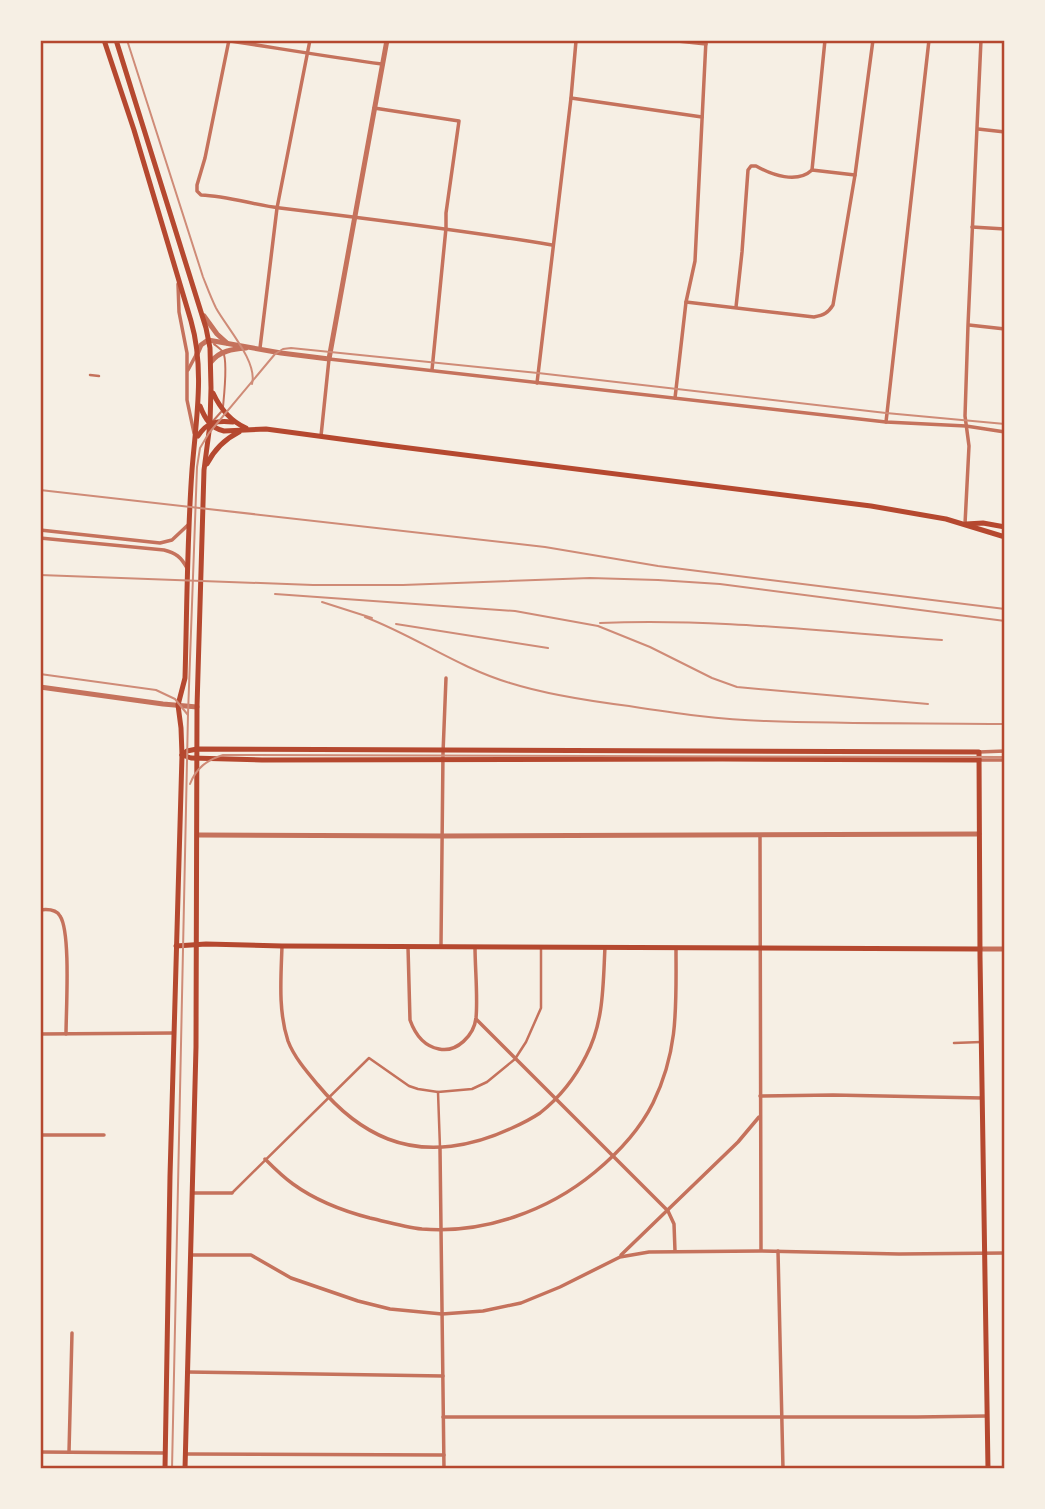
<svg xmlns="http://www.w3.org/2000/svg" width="1045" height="1509" viewBox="0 0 1045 1509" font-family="'IBM Plex Sans',sans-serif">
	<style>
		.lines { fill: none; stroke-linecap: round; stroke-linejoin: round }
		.service { stroke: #c5725c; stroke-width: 2 }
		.pedestrian { stroke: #c5725c; stroke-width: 2.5 }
		.minor { stroke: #c5725c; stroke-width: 3.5 }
		.tertiary { stroke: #c5725c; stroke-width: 5 }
		.secondary { stroke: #b5482f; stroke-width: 5 }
		.tram { stroke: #cf8b77; stroke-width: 2 }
		.rail { stroke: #cf8b77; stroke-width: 2 }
		.neatline { fill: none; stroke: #b5482f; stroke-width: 2.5 }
	</style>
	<rect width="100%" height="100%" fill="#f6efe4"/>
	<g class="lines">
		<g class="service">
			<path d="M214,344C215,345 222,350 223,352C228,361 224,396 223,407"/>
			<path d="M213,421L221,412"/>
		</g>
		<g class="pedestrian">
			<path d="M90,375L99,376"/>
			<path d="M954,1043L981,1042"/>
			<path d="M438,1092L440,1148"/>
			<path d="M232,1193L369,1058L409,1086L418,1089L438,1092L472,1089L487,1082L515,1059L526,1042L541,1008V947"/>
		</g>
		<g class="minor">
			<path d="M224,40C277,48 329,57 382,64"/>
			<path d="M229,40L205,158L197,185V191L201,195C228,196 254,205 280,208C371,219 462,230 552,245"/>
			<path d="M668,40L706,44"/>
			<path d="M825,40L812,170L855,175"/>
			<path d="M571,98L702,117"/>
			<path d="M374,108L459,121L446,213V228L432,370"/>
			<path d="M978,129L1005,132"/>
			<path d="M972,227L1005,229"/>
			<path d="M178,284L179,312L187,353V400L194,433"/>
			<path d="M686,302L814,317C824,315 828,313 833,305L855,175L873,40"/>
			<path d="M736,307L742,252L748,170L751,166H756C772,175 797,184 812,170"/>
			<path d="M969,325L1005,329"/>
			<path d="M260,348L277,208L310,40"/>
			<path d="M188,370L196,355"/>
			<path d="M537,383L571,98L576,41L577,40"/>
			<path d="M675,398L686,302L695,261L706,40"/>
			<path d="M886,422L929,40"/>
			<path d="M321,436L329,359L886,422L966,426L1005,432"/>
			<path d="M965,524L969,446L965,416L968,325L981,40"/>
			<path d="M40,530L160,543L172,540L188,525"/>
			<path d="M40,538L164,550C176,553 181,557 187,568"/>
			<path d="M979,752L1005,751"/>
			<path d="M979,760H1005"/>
			<path d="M760,836L761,1250"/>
			<path d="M40,910C48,909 56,909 60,916C71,932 66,1011 66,1034"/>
			<path d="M441,945L443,753L446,678"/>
			<path d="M282,946C281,977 278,1011 288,1041C294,1057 307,1072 318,1085C337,1108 360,1128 388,1139C429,1155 474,1146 512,1128C521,1124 531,1119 540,1113C559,1098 575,1078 586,1056C604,1022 603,985 605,947"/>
			<path d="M408,947L410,1020C415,1034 423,1046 439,1049C457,1053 474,1035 476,1018C478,997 475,968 475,947"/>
			<path d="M476,1019L668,1211L674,1224L675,1251"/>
			<path d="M40,1034L174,1033"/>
			<path d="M760,1096L833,1095L982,1098"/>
			<path d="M40,1135H104"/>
			<path d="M440,1148L444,1469"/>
			<path d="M265,1159C274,1168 283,1177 293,1184C315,1200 343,1211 370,1218C387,1222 405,1227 422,1229C484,1234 548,1211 595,1172C618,1153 639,1131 653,1103C679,1050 676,1005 676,948"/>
			<path d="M192,1193H232"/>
			<path d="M778,1251L783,1469"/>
			<path d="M191,1255H251L291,1278L358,1301L390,1309L442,1314L483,1311L521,1303L560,1287L620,1257L649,1252L761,1251L899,1254L1005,1253"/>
			<path d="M621,1255L738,1142L759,1117"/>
			<path d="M187,1372L443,1376"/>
			<path d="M443,1417H917L987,1416"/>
			<path d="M40,1452L164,1453"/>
			<path d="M69,1452L72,1333"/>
			<path d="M187,1454L444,1455"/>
		</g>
		<g class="tertiary">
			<path d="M204,316L217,334L227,343"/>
			<path d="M197,354L201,345L208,340L281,353L329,359L387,40"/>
			<path d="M211,362C219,351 233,349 246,348"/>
			<path d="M40,687L163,704L197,707"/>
			<path d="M198,835L443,836L979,834"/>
			<path d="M980,949H1005"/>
		</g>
		<g class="secondary">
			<path d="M104,40L134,130L191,321C205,369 196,420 192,470C187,539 187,609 185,678L178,705L181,728L182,755L170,1176L165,1469"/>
			<path d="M116,40L206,328L210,348L211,388L210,424L204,470L197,707L196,1047L185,1469"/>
			<path d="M213,393C220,408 230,421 246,428"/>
			<path d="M200,406C205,419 211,428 224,431L266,429L385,445L871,506L946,519L1005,537"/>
			<path d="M198,436C207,422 217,420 233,422"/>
			<path d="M207,464C214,450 225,439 239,432"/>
			<path d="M966,524L983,523L1005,527"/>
			<path d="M182,755L187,751L197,749L979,752L980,957L988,1469"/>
			<path d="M182,755L191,758L262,760L722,759L979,760"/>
			<path d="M176,946L206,944L282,946L980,949"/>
		</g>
		<g class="tram">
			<path d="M127,40L203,277C207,287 211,298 216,308C227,328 258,362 252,384"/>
			<path d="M40,674L156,690L175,699L188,715"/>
			<path d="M190,784C196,768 207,760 223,755L1005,757"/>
			<path d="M172,1469L188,714L197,467L200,448L209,433L275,354L283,349L291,348L538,373L886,413L1005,424"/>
		</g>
		<g class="rail">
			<path d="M40,490L545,547L658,566L1005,609"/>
			<path d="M40,575L313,585H403L590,578L658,580L720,584L1005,621"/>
			<path d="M275,594L515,611L598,626L650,647L712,678L737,687L928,704"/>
			<path d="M322,602L372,618"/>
			<path d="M365,617C415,636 459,668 510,683C548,695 589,701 629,706C674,713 721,720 766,721C846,724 925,723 1005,724"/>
			<path d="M600,623C714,618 829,632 942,640"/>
			<path d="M396,624L548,648"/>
		</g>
	</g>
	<rect width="1045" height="1509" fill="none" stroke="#f6efe4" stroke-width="84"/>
	<rect x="42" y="42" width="961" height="1425" class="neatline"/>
</svg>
